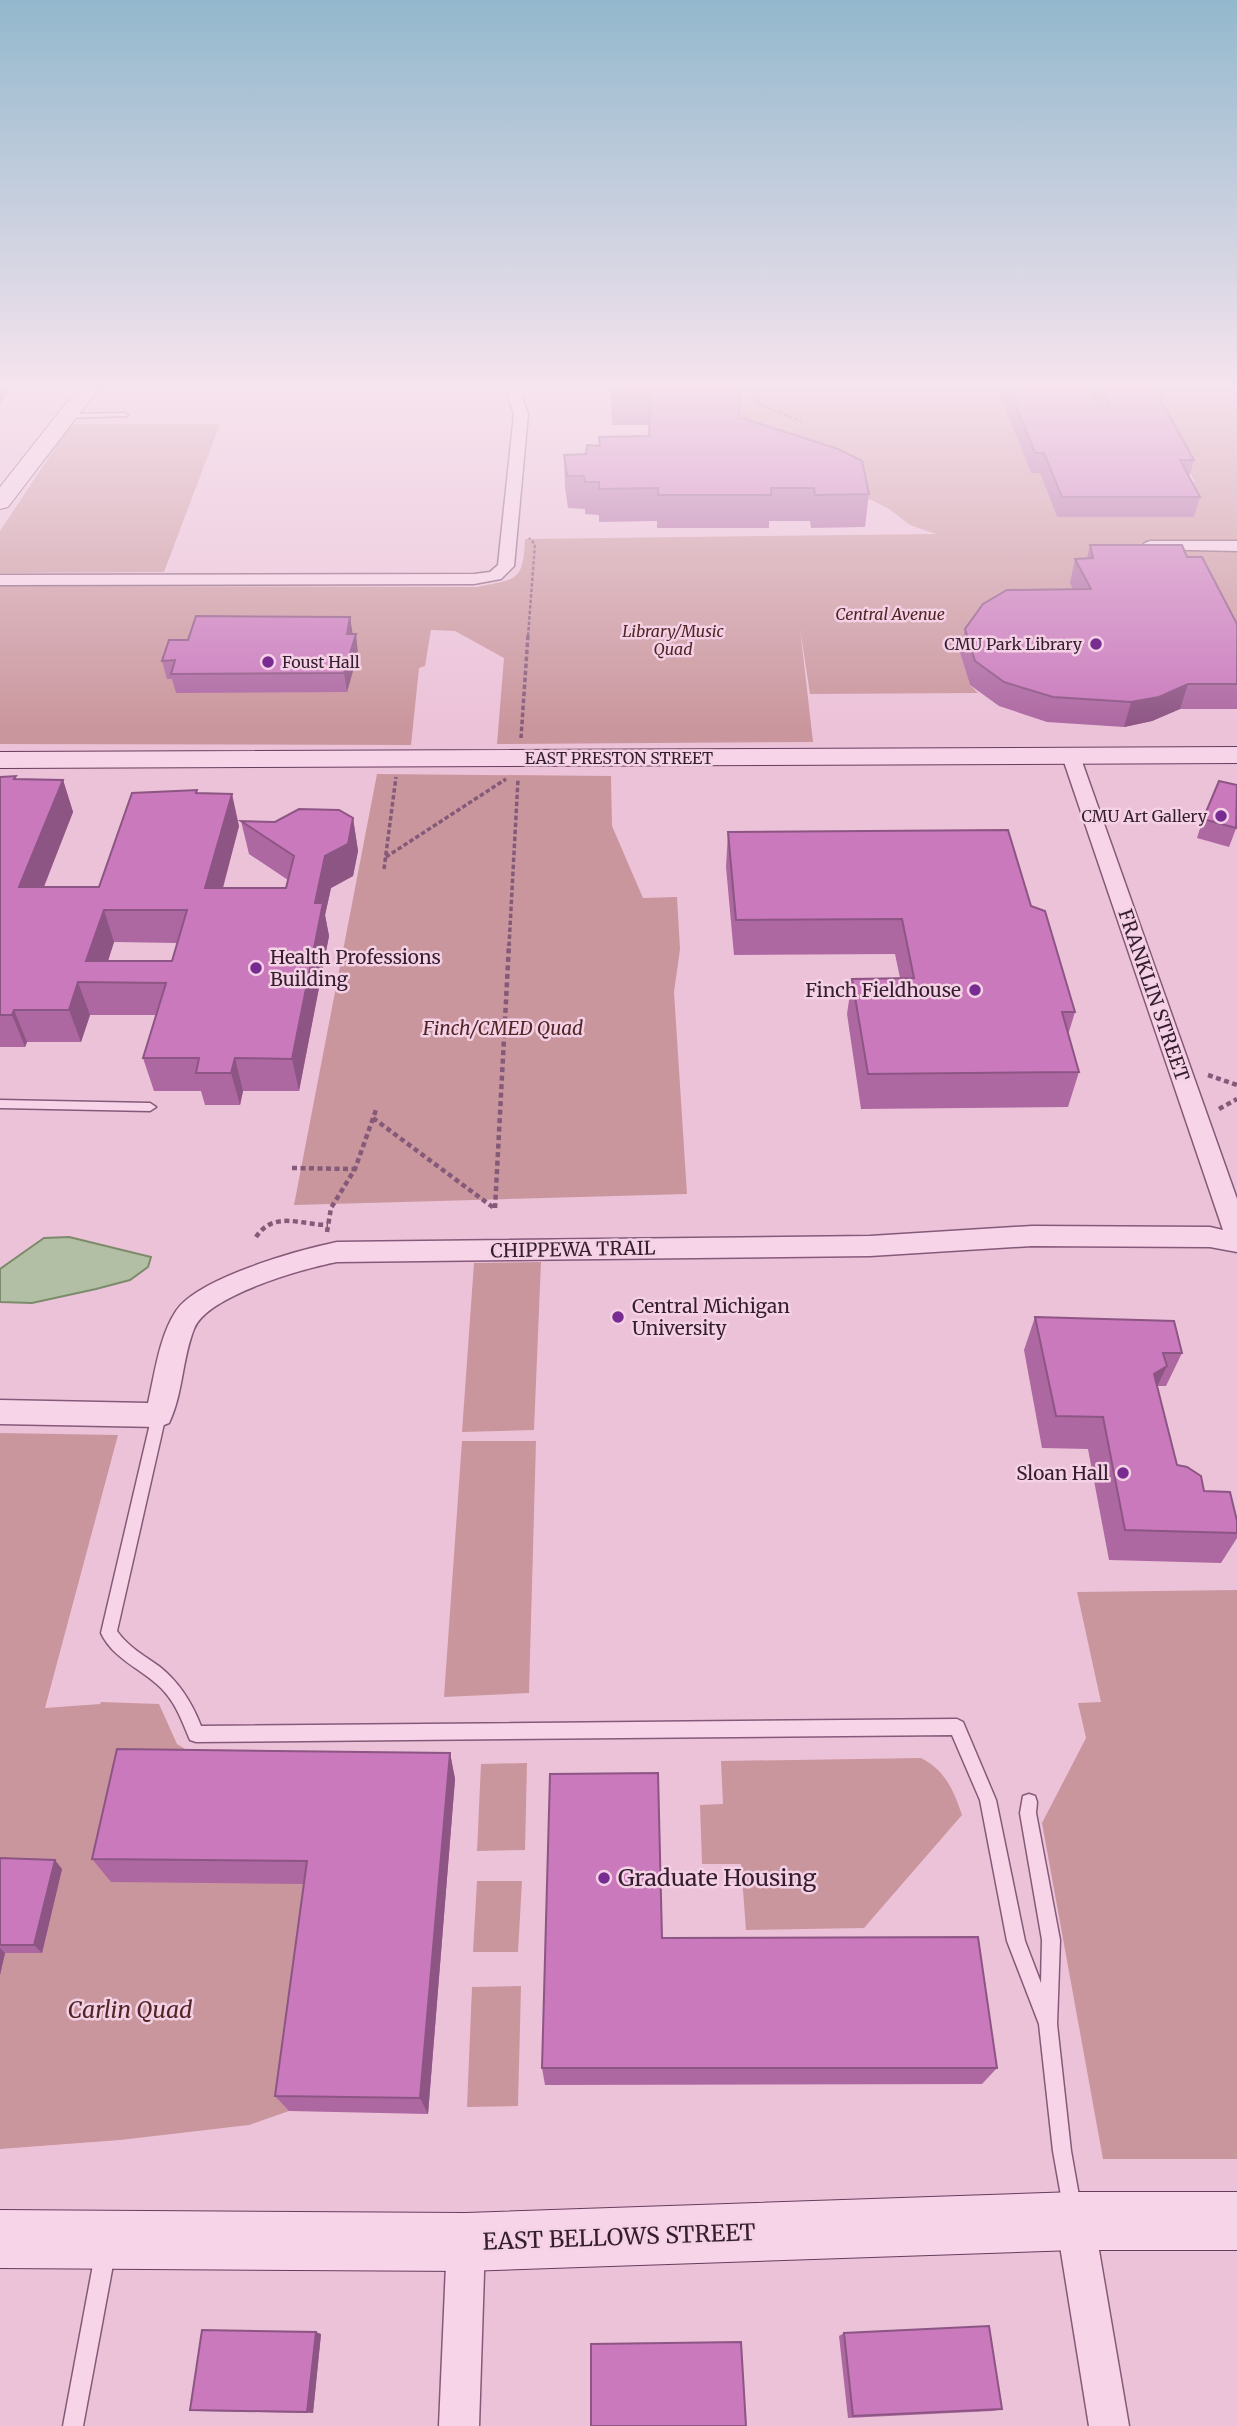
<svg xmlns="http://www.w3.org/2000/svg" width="1237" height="2426" viewBox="0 0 1237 2426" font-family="Merriweather,serif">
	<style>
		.green { fill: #ca969d; fill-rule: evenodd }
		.water { fill: #b3bfa4; stroke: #7c8c6b; stroke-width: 2 }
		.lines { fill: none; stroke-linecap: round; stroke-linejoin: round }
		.lane-casing { stroke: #855a79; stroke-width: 3 }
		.street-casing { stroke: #855a79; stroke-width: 3 }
		.secondary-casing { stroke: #673d5c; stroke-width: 2 }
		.path-far2 { stroke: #855a79; stroke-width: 2.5; stroke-dasharray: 3.5 2; stroke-linecap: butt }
		.path-far1 { stroke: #855a79; stroke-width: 3.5; stroke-dasharray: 4.5 2.5; stroke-linecap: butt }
		.path { stroke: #855a79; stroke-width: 4.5; stroke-dasharray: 5 3.5; stroke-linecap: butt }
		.lane { fill: #f7d4e8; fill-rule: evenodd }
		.street { fill: #f7d4e8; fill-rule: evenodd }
		.secondary { fill: #f7d4e8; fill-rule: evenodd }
		.wall { fill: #ad68a2; fill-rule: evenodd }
		.shaded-wall { fill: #8d5584 }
		.building { fill: #c979bc; stroke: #8d5584; stroke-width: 2; fill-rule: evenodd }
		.poi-dot { fill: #782c92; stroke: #f4d1e4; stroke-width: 2.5 }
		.labels { text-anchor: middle; stroke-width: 5; stroke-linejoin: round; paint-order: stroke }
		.far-park-label { font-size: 16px; font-style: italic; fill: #512525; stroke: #f4d1e4 }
		.far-poi-label { font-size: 16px; fill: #351d30; stroke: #f4d1e4; text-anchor: end }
		.far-street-label { font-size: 16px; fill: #351d30; stroke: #f4d1e4 }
		.poi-label { font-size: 19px; fill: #351d30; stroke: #f4d1e4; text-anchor: start }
		.street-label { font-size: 19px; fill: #351d30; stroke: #f4d1e4 }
		.park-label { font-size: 19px; font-style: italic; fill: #512525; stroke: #f4d1e4 }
		.near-poi-label { font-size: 23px; fill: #351d30; stroke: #f4d1e4; text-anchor: start }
		.near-park-label { font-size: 23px; font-style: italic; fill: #512525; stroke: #f4d1e4 }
		.near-street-label { font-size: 23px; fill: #351d30; stroke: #f4d1e4 }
	</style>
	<rect width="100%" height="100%" fill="#ecc2d9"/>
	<g class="green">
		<path d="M734,388H1237V664L1086,613L960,653L970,685L978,693L810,694L800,628L813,742L497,744L504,658L455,631L431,630L425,666L419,668L411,745L0,744V586L477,587C517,579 523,582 525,539L936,534L910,525L889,509L834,481L698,439ZM1000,395L1189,471L1195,482H1176L1194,517H1057L1040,473H1031Z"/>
		<path d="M71,424H220L164,572L0,573V531Z"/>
		<path d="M377,774L611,776L612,826L643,898L677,897L680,949L674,992L687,1194L294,1205Z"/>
		<path d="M541,1262L534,1430L462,1432L474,1263Z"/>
		<path d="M0,1433L118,1435L45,1708L100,1704L101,1702L159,1704L177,1744L201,1759L319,1884L289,2111L249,2125L120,2140L0,2149Z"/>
		<path d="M462,1441H536L529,1693L444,1697Z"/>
		<path d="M1237,1590V2159H1103L1042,1823L1086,1738L1078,1703L1101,1702L1077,1592Z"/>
		<path d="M921,1758C945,1770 954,1791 962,1815L864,1928L746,1930L741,1864H702L700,1805L723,1804L721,1761Z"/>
		<path d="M527,1763L525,1850L477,1851L481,1764Z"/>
		<path d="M477,1881H522L518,1952H473Z"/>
		<path d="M521,1986L518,2106L467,2107L472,1987Z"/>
	</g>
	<path class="water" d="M69,1237L151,1257L148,1267L130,1280L96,1289L32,1303L0,1302V1269L44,1238Z"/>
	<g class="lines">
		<defs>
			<g id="lane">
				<path d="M125,413L128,415L127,416L67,418L64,416L67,414Z"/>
				<path d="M0,1100L150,1103L156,1107L150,1111L0,1108Z"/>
				<path d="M159,1409L164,1411L166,1415L117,1631C128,1647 145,1656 160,1667C180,1683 192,1703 201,1726L957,1719L963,1722L996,1800L1025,1941L1041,1983L1042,1940L1020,1813L1023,1796L1029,1794L1035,1796L1037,1802L1036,1813L1060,1940L1057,2024L1071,2151L1081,2207L1079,2214L1072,2216L1065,2214L1063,2207L1053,2151L1039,2024L1007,1941L980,1800L952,1735L196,1742L190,1740C182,1721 176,1703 161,1688C142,1669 113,1659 101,1633L152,1415L154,1411Z"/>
				<path d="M105,2244L112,2247L115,2254L83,2426H63L95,2254L98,2247Z"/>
			</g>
			<g id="street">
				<path d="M510,388H524L522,397L528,414L514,566L501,579L474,584L0,585V575L474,574L490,572L498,565L514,414L508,397Z"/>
				<path d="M1150,541H1237V551L1145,549L1142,546L1145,543Z"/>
				<path d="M1071,751L1080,756L1237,1199V1252L1210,1247L1032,1246L870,1256L337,1262C304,1268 206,1296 194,1329C182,1359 183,1394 169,1423L159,1427L0,1424V1400L148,1403C155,1373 159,1337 176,1311C198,1278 298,1250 337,1242L870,1236L1032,1226L1210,1227L1223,1230L1062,756Z"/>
				<path d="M1075,2202L1088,2208L1094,2221L1129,2426H1089L1056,2221L1062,2208Z"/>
				<path d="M466,2223L480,2228L485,2242L479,2426H439L447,2242L452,2228Z"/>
			</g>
			<g id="secondary">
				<path d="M78,388H99L8,507L0,509V487Z"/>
				<path d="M1237,747V763L0,768V752Z"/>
				<path d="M1075,2192H1237V2250H1075L466,2271L0,2268V2210L466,2213Z"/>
			</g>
		</defs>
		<use href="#lane" class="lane-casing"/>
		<use href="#street" class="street-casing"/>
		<use href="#secondary" class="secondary-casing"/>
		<g class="path-far2">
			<path d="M753,388L760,405L801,421"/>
			<path d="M528,636L535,544L529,538"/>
		</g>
		<g class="path-far1">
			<path d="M521,738L528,635"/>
			<path d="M386,857L506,779"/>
			<path d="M384,869L396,777"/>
			<path d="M509,946L518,779"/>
		</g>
		<g class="path">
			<path d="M1208,1075L1237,1085"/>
			<path d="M1219,1109L1237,1099"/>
			<path d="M373,1118L494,1208"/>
			<path d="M292,1168L354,1169"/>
			<path d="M495,1208L509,944"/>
			<path d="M327,1232L331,1208L355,1169L377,1107"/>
			<path d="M256,1237C274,1210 301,1225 328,1225"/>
		</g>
		<use href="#lane" class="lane"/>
		<use href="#street" class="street"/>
		<use href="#secondary" class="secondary"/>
	</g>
	<g class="wall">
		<path d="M611,388H740L739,417L869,494L865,527L811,528L810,521H769V528H657V521L599,522V515L585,514V509L568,508L565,487L564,455L586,454L599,446V437L649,436V425H612Z"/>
		<path d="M997,388H1160L1164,396L1162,403L1194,460L1189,477L1200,497L1194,517H1057L1040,473H1031Z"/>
		<path d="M1090,545L1187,557L1237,624V709H1180L1152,721L1124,727L1047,722L999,706L970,685L960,653L965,629L1073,589L1070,583L1075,559L1087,558Z"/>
		<path d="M350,617L352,634L358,653L347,692L176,693L172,679H167L162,661L188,640Z"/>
		<path d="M0,777L17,779L63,780L73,812L44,887H99L198,793L239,826L223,888H286L288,880L249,854L241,821L275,822L353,818L358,851L353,876L331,888L325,915L329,936L299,1091H243L240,1105H205L201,1091H154L143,1058L156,1015H90L81,1042H27L25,1047H0ZM114,942L177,943L172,961H108Z"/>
		<path d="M1203,819L1237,826L1229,847L1197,838Z"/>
		<path d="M728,832L1031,906L1075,1012L1068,1035L1079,1072L1068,1107L861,1109L847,1014L852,979L900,978L895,954L734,955L726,867Z"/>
		<path d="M1035,1317L1182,1353L1166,1386H1157L1177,1465L1204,1491L1237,1521V1538L1221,1563L1109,1560L1088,1449L1042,1448L1024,1350Z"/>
		<path d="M450,1753L455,1779L428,2114L289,2111L275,2096L304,1884L111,1882L92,1859Z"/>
		<path d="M0,1858L62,1869L42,1953H5L0,1975Z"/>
		<path d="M662,1938L997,2068L982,2084L545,2085L542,2068Z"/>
		<path d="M844,2333L1002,2409L992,2411L848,2418L839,2336Z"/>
		<path d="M321,2334L313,2413L197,2411L190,2410Z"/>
	</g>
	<g class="shaded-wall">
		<path d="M0,388H10L0,404Z"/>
		<path d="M350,617L353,636L356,634L358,653L347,692L344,673Z"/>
		<path d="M1188,684L1180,709L1152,721L1124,727L1131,702Z"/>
		<path d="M63,780L73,812L31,919L19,887Z"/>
		<path d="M232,794L239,826L214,920L205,888Z"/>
		<path d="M353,818L358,851L353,876L331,888L325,915L329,936L299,1091L292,1059L315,903L325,856Z"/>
		<path d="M104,910L114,942L101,982L86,961Z"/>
		<path d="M78,982L90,1015L81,1042L69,1010Z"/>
		<path d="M14,1010L27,1042L25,1047L12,1015Z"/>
		<path d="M235,1058L243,1091L240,1105L231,1073Z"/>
		<path d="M1167,1366L1151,1399L1154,1374Z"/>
		<path d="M450,1753L455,1779L428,2114L420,2098Z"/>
		<path d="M55,1860L62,1869L42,1953L34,1945Z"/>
		<path d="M0,1948L5,1953L0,1975Z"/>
		<path d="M316,2332L321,2334L313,2413L307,2412Z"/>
	</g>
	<g class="building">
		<path d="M612,388H740L739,417L838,449L862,461L869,494L815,495L814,488H771V495H658V488L599,489V482H585L584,476H567L564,455L586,454L587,445L600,446L599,437L649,436L651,394H612Z"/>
		<path d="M1009,388H1088L1100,409H1108L1110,405L1100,388H1160L1164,396H1158L1194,460H1180L1200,497H1062L1044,453H1035Z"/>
		<path d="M1090,545H1182L1187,557H1202L1237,624V684H1188L1159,697L1131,702L1053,697L1004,682L975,661L965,629L983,604L1007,590L1091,589L1075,559L1093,558Z"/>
		<path d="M196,616L350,617L347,634H356L344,673L171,674L175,660L162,661L169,640H188Z"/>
		<path d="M16,776L14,779L63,780L19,887H99L132,793L197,790L196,793L232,794L205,888H286L294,856L241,821L275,822L299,809L339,810L353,818L348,844L325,856L315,903H323L292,1059L235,1058L231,1073H196L199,1058H143L166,983L78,982L69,1010H14L12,1015H0V777ZM104,910H187L172,961H86Z"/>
		<path d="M1219,781L1237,785L1236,828L1203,819Z"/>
		<path d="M1008,830L1031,906L1045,911L1075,1012H1062L1079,1072L868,1074L852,979L914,978L902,919L736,920L728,832Z"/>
		<path d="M1035,1317L1174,1321L1182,1353H1163L1167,1366L1154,1374L1177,1465L1187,1467L1201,1476L1204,1491L1230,1492L1237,1521V1533L1125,1530L1103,1417L1056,1416Z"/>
		<path d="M117,1749L450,1753L420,2098L275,2096L307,1861L92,1859Z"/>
		<path d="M658,1773L662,1938L978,1937L997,2068H542L550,1774Z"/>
		<path d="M0,1858L55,1860L34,1945H0Z"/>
		<path d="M989,2326L1002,2409L853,2416L844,2333Z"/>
		<path d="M202,2330L316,2332L307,2412L190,2410Z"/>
		<path d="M741,2342L746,2426H591V2344Z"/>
	</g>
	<linearGradient id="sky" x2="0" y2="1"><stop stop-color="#93b8cd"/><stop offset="0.53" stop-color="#f6e4ee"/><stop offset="1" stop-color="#f6e4ee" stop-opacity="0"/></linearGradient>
	<rect width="1237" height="728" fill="url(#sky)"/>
	<g class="poi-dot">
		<circle cx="1096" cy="644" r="7"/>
		<circle cx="268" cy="662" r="7"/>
		<circle cx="1221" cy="816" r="7"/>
		<circle cx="256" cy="968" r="7"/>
		<circle cx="975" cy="990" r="7"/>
		<circle cx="618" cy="1317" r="7"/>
		<circle cx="1123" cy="1473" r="7"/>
		<circle cx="604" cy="1878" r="7"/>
	</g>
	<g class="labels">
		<g class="far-park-label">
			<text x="890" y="620">Central Avenue</text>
			<text x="673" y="637">Library/Music<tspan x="673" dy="18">Quad</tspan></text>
		</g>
		<g class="far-poi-label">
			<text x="1082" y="650">CMU Park Library</text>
			<text x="282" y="668" text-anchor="start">Foust Hall</text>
			<text x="1207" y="822">CMU Art Gallery</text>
		</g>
		<g class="far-street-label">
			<text x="619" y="764">EAST PRESTON STREET</text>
		</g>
		<g class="poi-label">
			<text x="270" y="964">Health Professions<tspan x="270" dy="22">Building</tspan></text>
			<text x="961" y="997" text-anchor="end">Finch Fieldhouse</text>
			<text x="632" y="1313">Central Michigan<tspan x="632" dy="22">University</tspan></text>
			<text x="1109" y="1480" text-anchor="end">Sloan Hall</text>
		</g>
		<g class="street-label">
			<text transform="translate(1154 995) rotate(71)" y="7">FRANKLIN STREET</text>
			<text transform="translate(573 1249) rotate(-1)" y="7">CHIPPEWA TRAIL</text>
		</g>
		<g class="park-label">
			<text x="503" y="1035">Finch/CMED Quad</text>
		</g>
		<g class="near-poi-label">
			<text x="618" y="1886">Graduate Housing</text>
		</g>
		<g class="near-park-label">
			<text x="130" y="2018">Carlin Quad</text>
		</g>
		<g class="near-street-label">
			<text transform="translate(619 2237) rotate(-2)" y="8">EAST BELLOWS STREET</text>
		</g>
	</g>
</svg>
